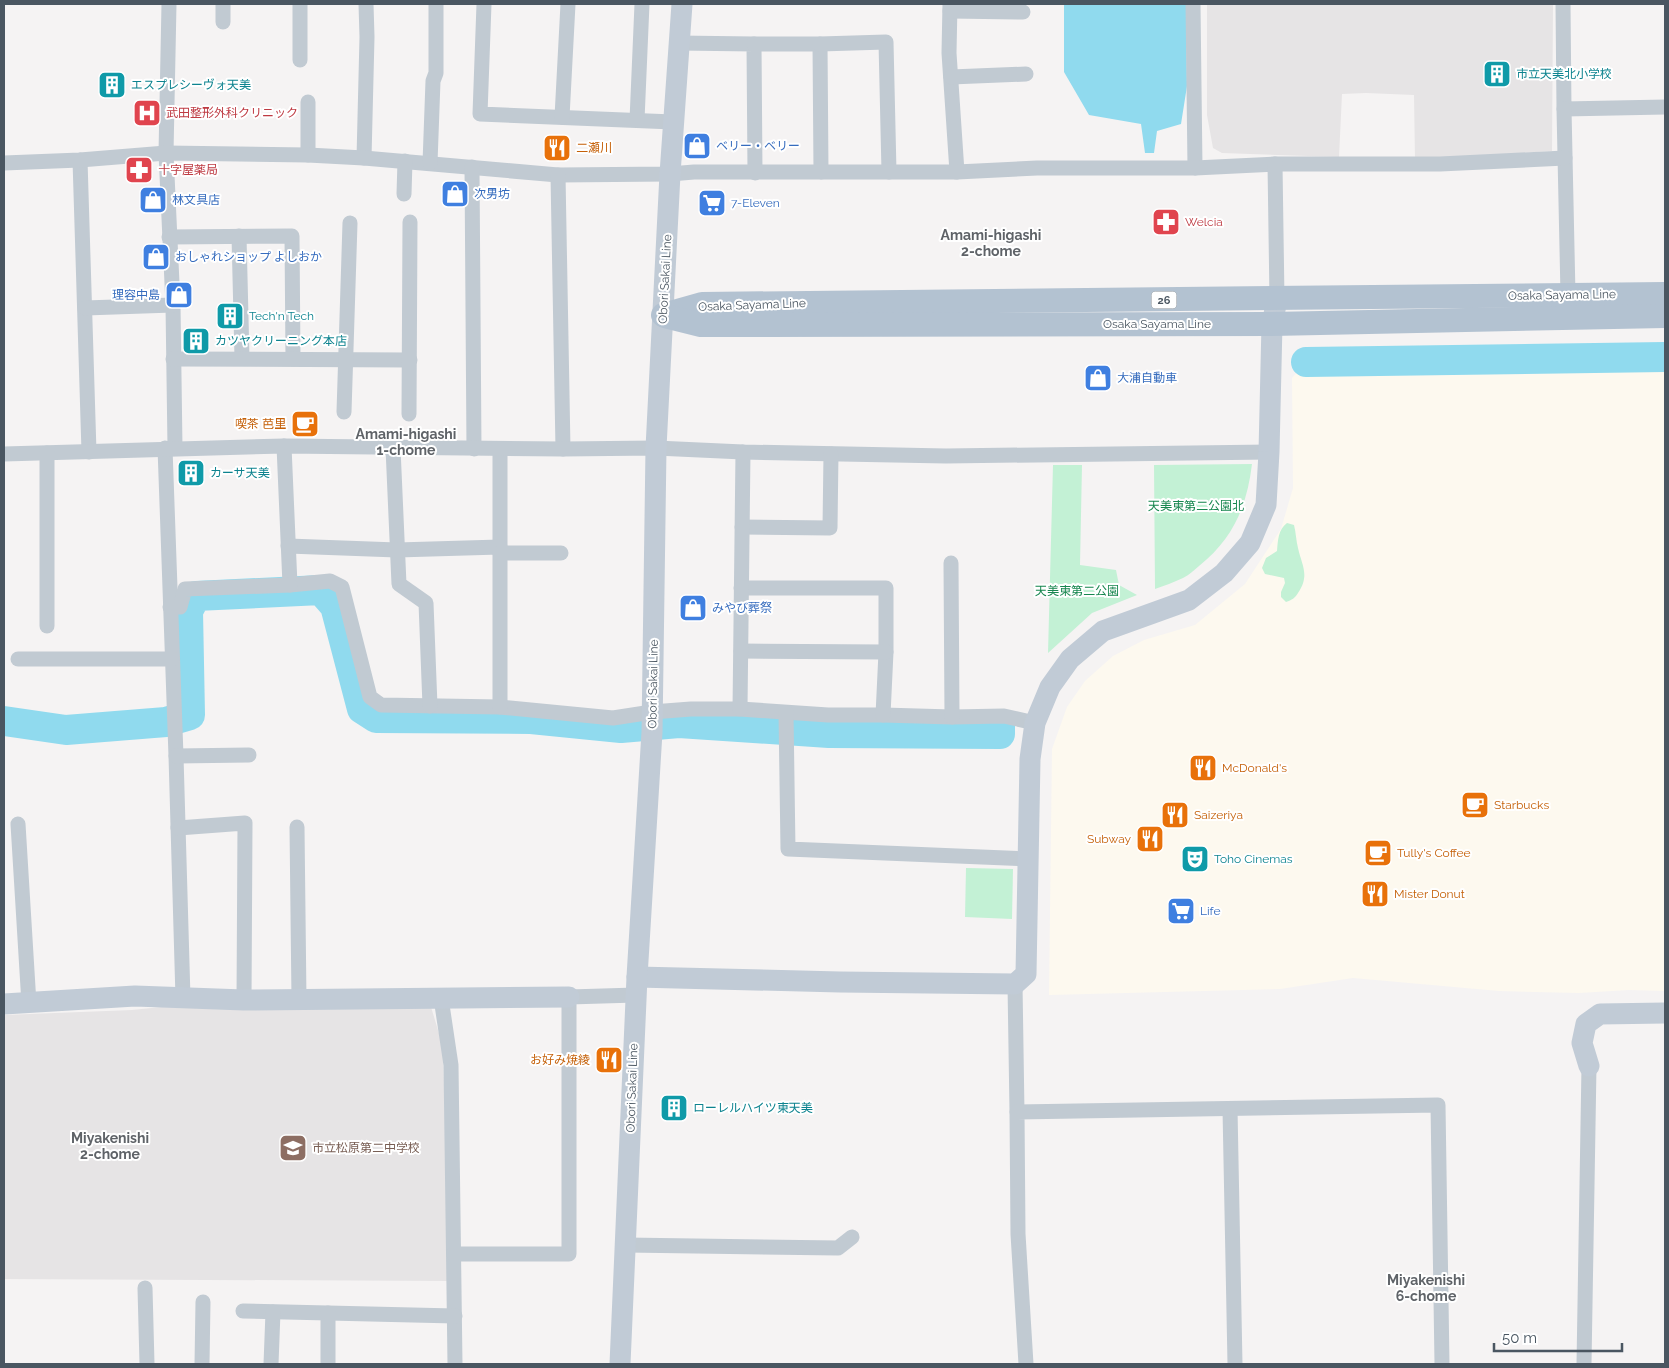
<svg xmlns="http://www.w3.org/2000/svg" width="1669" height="1368" viewBox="0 0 1669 1368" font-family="Raleway,'Noto Sans JP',sans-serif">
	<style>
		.commercial { fill: #fdf9ef }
		.education { fill: #e6e4e5 }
		.green { fill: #c3f1d5 }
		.water { fill: #90daee }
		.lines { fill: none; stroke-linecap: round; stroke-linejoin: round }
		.river { stroke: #90daee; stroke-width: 30 }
		.street { stroke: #c1cad2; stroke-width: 15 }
		.secondary { stroke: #c1cbd6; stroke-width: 21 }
		.primary { stroke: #b3c2d1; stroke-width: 24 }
		.labels { text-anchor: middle; stroke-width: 4; stroke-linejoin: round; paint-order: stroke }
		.shield { fill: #fff; stroke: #808990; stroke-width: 1 }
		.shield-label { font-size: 11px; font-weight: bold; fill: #4a5661 }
		.culture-label { font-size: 12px; fill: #0d838f; stroke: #fff; text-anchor: start }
		.health-label { font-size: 12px; fill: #be3a42; stroke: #fff; text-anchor: start }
		.shop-label { font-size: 12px; fill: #366cbe; stroke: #fff; text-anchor: start }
		.food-label { font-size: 12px; fill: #c56008; stroke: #fff; text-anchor: start }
		.street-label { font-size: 12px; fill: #4a5661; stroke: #fff }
		.park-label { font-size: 12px; fill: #17864f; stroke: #fff }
		.education-label { font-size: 12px; fill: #785e54; stroke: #fff; text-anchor: start }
		.neighbourhood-label { font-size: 14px; font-weight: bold; fill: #5f6368; stroke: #fff }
	</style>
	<rect width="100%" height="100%" fill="#f5f3f3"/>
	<path class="commercial" d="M1665,363V991L1629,990L1579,993L1499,991L1353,978L1280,989L1049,995L1052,749L1067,707L1085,681L1113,656L1144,640L1195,625L1245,584L1281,529L1293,488L1292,378L1303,366Z"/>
	<g class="education">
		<path d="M1207,4H1553L1552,151L1415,160L1414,95L1366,93L1342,94L1339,157L1222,153L1213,148L1207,115Z"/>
		<path d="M181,1005L431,1007L441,1040L443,1051L450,1281L4,1279V1015L132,1010Z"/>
	</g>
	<g class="green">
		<path d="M1252,464C1247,506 1233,539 1199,566C1194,570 1189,575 1183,578C1174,582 1164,586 1155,589L1154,465Z"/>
		<path d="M1053,465H1082L1080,565L1116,570L1119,585L1137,595L1092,613L1048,653Z"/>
		<path d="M1287,523L1294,525C1296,533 1296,540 1298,548C1302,566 1310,575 1298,593C1295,598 1292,600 1286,602L1281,597V592L1285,583L1284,578L1265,574L1262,568L1266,558L1277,551C1278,540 1278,530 1287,523Z"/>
		<path d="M966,868L1013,869L1012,919L965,917Z"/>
	</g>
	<path class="water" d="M1064,4H1186L1187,86L1181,124L1157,131L1154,153H1145L1141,124L1089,115L1064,72Z"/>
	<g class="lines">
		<g class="river">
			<path d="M1306,362L1665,357"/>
			<path d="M4,721L66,730L166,722L190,715L188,611L196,596L321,590L335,606L362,709L376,718L531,719L621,728L679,723L829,733L1000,734V724"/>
		</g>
		<g class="street">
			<path d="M169,4L166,153L173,305L175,448"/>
			<path d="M223,4V22"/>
			<path d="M484,4L480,114L673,122"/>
			<path d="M950,4L949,53L957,172"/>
			<path d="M1193,4L1195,168"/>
			<path d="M1563,4L1564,109L1665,107"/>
			<path d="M950,11L1023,12"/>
			<path d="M678,43L754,44L755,173"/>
			<path d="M754,44H820L821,172"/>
			<path d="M820,44L886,42L889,172"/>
			<path d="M300,60V4"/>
			<path d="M951,77L1026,74"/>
			<path d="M1564,109L1568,295"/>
			<path d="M562,117L568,4"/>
			<path d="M637,120L642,4"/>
			<path d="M308,155V102"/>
			<path d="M364,158L367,37L366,4"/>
			<path d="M80,160L89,452"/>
			<path d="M4,163L80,160L166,153L308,155L364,158L558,175L670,174L694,172H957L1037,168H1195L1275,164H1440L1565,158"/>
			<path d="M430,163L433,81L436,73V4"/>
			<path d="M1275,164L1277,300"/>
			<path d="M472,167L474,449"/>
			<path d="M558,175L563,449"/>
			<path d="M404,194L405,161"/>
			<path d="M239,236L242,358"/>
			<path d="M169,237L292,236L293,359"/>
			<path d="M85,308L173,305"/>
			<path d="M173,359L410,360"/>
			<path d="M344,412L350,223"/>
			<path d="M409,414L410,222"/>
			<path d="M284,446L290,585L330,581L342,587L370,697L381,705L500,707L613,718L652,712L691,709H740L828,715H883L952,717L1004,716L1035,723"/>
			<path d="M165,448L176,756L183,998"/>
			<path d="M393,448L399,584L426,603L430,706"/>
			<path d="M500,449V707"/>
			<path d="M4,454L284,446L563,449L656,448L743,452L946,456L1269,452"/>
			<path d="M742,527L830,528L831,454"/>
			<path d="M288,546L397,550L500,547"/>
			<path d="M500,553H561"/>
			<path d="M951,563L952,717"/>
			<path d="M741,588H886V652L883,715"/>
			<path d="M170,607H180L185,589L290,585"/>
			<path d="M47,626V453"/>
			<path d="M741,651L886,652"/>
			<path d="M18,659H172"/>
			<path d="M740,709L743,452"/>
			<path d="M786,713L788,849L1029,859"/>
			<path d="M176,756L249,755"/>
			<path d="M18,824L29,1004"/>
			<path d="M297,827L299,1000"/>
			<path d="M178,828L245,823L244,1000"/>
			<path d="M1015,984L1017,1112"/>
			<path d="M441,998L451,1065L455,1364"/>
			<path d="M1230,1109L1235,1364"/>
			<path d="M626,1245L838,1248L852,1237"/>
			<path d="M454,1254H569V997L636,995"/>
			<path d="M145,1288L147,1364"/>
			<path d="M243,1311L455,1316"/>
			<path d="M202,1364L203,1302"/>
			<path d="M271,1364L273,1312"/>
			<path d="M328,1364V1313"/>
			<path d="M1026,1364L1018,1234L1017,1112L1438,1105L1442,1364"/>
			<path d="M1584,1364L1589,1066"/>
		</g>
		<g class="secondary">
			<path d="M637,977L840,982L1015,984L1026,974L1030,759L1035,723L1050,687L1070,659L1103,631L1189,600L1224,573L1250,543L1266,505L1269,452L1272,324L1277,300"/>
			<path d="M4,1004L135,996L244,1000L569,997"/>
			<path d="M1589,1066L1582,1043L1586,1024L1600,1014L1665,1013"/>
			<path d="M620,1364L637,977L652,732L656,448L670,174L682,4"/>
		</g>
		<g class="primary">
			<path d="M663,315L702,304L1665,294"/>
			<path d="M665,316L701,325L1272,324L1665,316"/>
		</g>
	</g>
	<defs>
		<symbol id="building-square" viewBox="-11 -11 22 22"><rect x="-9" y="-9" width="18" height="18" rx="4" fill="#0f9aa8" stroke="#fff"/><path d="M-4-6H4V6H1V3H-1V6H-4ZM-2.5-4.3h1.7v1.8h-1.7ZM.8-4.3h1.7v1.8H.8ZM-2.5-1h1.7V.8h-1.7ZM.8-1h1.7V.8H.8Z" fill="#fff"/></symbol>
		<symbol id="hospital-square" viewBox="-11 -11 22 22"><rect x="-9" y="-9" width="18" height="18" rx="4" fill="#e0444e" stroke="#fff"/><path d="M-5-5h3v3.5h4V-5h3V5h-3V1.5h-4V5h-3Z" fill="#fff"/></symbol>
		<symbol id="shop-square" viewBox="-11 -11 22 22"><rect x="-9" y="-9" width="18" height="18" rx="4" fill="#3f7fe0" stroke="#fff"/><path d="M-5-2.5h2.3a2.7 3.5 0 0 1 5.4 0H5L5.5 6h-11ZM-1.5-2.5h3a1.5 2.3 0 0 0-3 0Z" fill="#fff"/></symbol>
		<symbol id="restaurant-square" viewBox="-11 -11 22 22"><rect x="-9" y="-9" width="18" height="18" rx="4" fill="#e8710a" stroke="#fff"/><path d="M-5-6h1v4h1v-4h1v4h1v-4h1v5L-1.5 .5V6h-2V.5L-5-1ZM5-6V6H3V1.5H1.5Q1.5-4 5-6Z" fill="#fff"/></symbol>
		<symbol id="pharmacy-square" viewBox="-11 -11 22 22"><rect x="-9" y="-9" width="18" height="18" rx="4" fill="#e0444e" stroke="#fff"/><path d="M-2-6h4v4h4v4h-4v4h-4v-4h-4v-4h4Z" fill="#fff"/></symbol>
		<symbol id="supermarket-square" viewBox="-11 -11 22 22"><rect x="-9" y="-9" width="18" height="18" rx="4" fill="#3f7fe0" stroke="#fff"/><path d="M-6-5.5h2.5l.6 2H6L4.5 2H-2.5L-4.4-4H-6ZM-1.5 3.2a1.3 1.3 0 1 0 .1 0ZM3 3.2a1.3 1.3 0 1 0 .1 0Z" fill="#fff"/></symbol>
		<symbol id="cafe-square" viewBox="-11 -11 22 22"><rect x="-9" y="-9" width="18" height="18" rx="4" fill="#e8710a" stroke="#fff"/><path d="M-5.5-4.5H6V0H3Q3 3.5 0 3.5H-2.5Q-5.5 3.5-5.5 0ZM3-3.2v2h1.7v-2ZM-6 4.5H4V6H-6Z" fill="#fff"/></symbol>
		<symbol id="theatre-square" viewBox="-11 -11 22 22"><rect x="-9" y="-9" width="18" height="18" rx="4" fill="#0f9aa8" stroke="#fff"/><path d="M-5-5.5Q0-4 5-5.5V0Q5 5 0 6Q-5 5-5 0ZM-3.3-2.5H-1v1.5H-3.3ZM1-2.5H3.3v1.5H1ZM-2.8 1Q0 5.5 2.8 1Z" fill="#fff"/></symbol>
		<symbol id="school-square" viewBox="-11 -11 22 22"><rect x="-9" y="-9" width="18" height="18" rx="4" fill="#8d6e63" stroke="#fff"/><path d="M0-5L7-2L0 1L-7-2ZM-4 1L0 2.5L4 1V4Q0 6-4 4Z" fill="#fff"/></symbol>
	</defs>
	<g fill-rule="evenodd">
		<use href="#building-square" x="1481" y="58" width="32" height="32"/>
		<use href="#building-square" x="96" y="69" width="32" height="32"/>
		<use href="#hospital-square" x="131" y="97" width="32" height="32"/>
		<use href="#shop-square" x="681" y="130" width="32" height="32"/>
		<use href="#restaurant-square" x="541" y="132" width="32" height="32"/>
		<use href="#pharmacy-square" x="123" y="154" width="32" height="32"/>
		<use href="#shop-square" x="439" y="178" width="32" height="32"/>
		<use href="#shop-square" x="137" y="184" width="32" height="32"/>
		<use href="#supermarket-square" x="696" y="187" width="32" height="32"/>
		<use href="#pharmacy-square" x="1150" y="206" width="32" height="32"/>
		<use href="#shop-square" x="140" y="241" width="32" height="32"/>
		<use href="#shop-square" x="163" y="279" width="32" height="32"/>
		<use href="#building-square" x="214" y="300" width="32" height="32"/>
		<use href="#building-square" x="180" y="325" width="32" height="32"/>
		<use href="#shop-square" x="1082" y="362" width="32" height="32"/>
		<use href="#cafe-square" x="289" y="408" width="32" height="32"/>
		<use href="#building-square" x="175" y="457" width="32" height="32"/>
		<use href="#shop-square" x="677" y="592" width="32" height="32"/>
		<use href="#restaurant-square" x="1187" y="752" width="32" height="32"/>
		<use href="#cafe-square" x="1459" y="789" width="32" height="32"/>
		<use href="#restaurant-square" x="1159" y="799" width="32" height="32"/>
		<use href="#restaurant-square" x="1134" y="823" width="32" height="32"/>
		<use href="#cafe-square" x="1362" y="837" width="32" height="32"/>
		<use href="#theatre-square" x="1179" y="843" width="32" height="32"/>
		<use href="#restaurant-square" x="1359" y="878" width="32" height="32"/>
		<use href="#supermarket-square" x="1165" y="895" width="32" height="32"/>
		<use href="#restaurant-square" x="593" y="1044" width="32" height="32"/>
		<use href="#building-square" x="658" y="1092" width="32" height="32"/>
		<use href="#school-square" x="277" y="1132" width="32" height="32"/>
	</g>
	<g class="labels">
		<rect class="shield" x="1151.5" y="291.5" width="25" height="17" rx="4"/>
		<g class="shield-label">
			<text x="1164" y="304">26</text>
		</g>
		<g class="culture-label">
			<text x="1516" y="78">市立天美北小学校</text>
			<text x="131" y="89">エスプレシーヴォ天美</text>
			<text x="249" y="320">Tech'n Tech</text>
			<text x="215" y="345">カツヤクリーニング本店</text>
			<text x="210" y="477">カーサ天美</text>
			<text x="1214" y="863">Toho Cinemas</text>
			<text x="693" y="1112">ローレルハイツ東天美</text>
		</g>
		<g class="health-label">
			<text x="166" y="117">武田整形外科クリニック</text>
			<text x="158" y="174">十字屋薬局</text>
			<text x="1185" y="226">Welcia</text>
		</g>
		<g class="shop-label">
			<text x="716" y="150">ベリー・ベリー</text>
			<text x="474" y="198">次男坊</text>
			<text x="172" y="204">林文具店</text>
			<text x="731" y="207">7-Eleven</text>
			<text x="175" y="261">おしゃれショップ よしおか</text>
			<text x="160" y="299" text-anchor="end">理容中島</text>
			<text x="1117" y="382">大浦自動車</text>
			<text x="712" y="612">みやび葬祭</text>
			<text x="1200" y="915">Life</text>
		</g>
		<g class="food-label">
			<text x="576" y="152">二瀬川</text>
			<text x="286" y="428" text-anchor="end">喫茶 芭里</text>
			<text x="1222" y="772">McDonald's</text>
			<text x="1494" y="809">Starbucks</text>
			<text x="1194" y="819">Saizeriya</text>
			<text x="1131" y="843" text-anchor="end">Subway</text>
			<text x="1397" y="857">Tully's Coffee</text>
			<text x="1394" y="898">Mister Donut</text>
			<text x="590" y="1064" text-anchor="end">お好み焼綾</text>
		</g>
		<g class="street-label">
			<text transform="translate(665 279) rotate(-87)" y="4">Obori Sakai Line</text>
			<text transform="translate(1562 295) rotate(-1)" y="4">Osaka Sayama Line</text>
			<text transform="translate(752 305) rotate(-2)" y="4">Osaka Sayama Line</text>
			<text x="1157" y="328">Osaka Sayama Line</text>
			<text transform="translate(653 684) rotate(-89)" y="4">Obori Sakai Line</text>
			<text transform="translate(632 1088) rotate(-88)" y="4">Obori Sakai Line</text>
		</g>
		<g class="park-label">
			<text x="1196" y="510">天美東第二公園北</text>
			<text x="1077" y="595">天美東第二公園</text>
		</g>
		<g class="education-label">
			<text x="312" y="1152">市立松原第二中学校</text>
		</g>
		<g class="neighbourhood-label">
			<text x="991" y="240">Amami-higashi<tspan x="991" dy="16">2-chome</tspan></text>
			<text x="406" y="439">Amami-higashi<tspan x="406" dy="16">1-chome</tspan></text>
			<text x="110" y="1143">Miyakenishi<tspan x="110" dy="16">2-chome</tspan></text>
			<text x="1426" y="1285">Miyakenishi<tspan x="1426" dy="16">6-chome</tspan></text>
		</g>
	</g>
	<rect width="1669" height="1368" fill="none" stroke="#4a5661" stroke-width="10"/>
	<path d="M1494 1343v8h128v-8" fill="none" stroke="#4a5661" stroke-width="2.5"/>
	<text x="1502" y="1343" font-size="15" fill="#4a5661" stroke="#ffffff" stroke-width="4" paint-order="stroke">50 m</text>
</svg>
